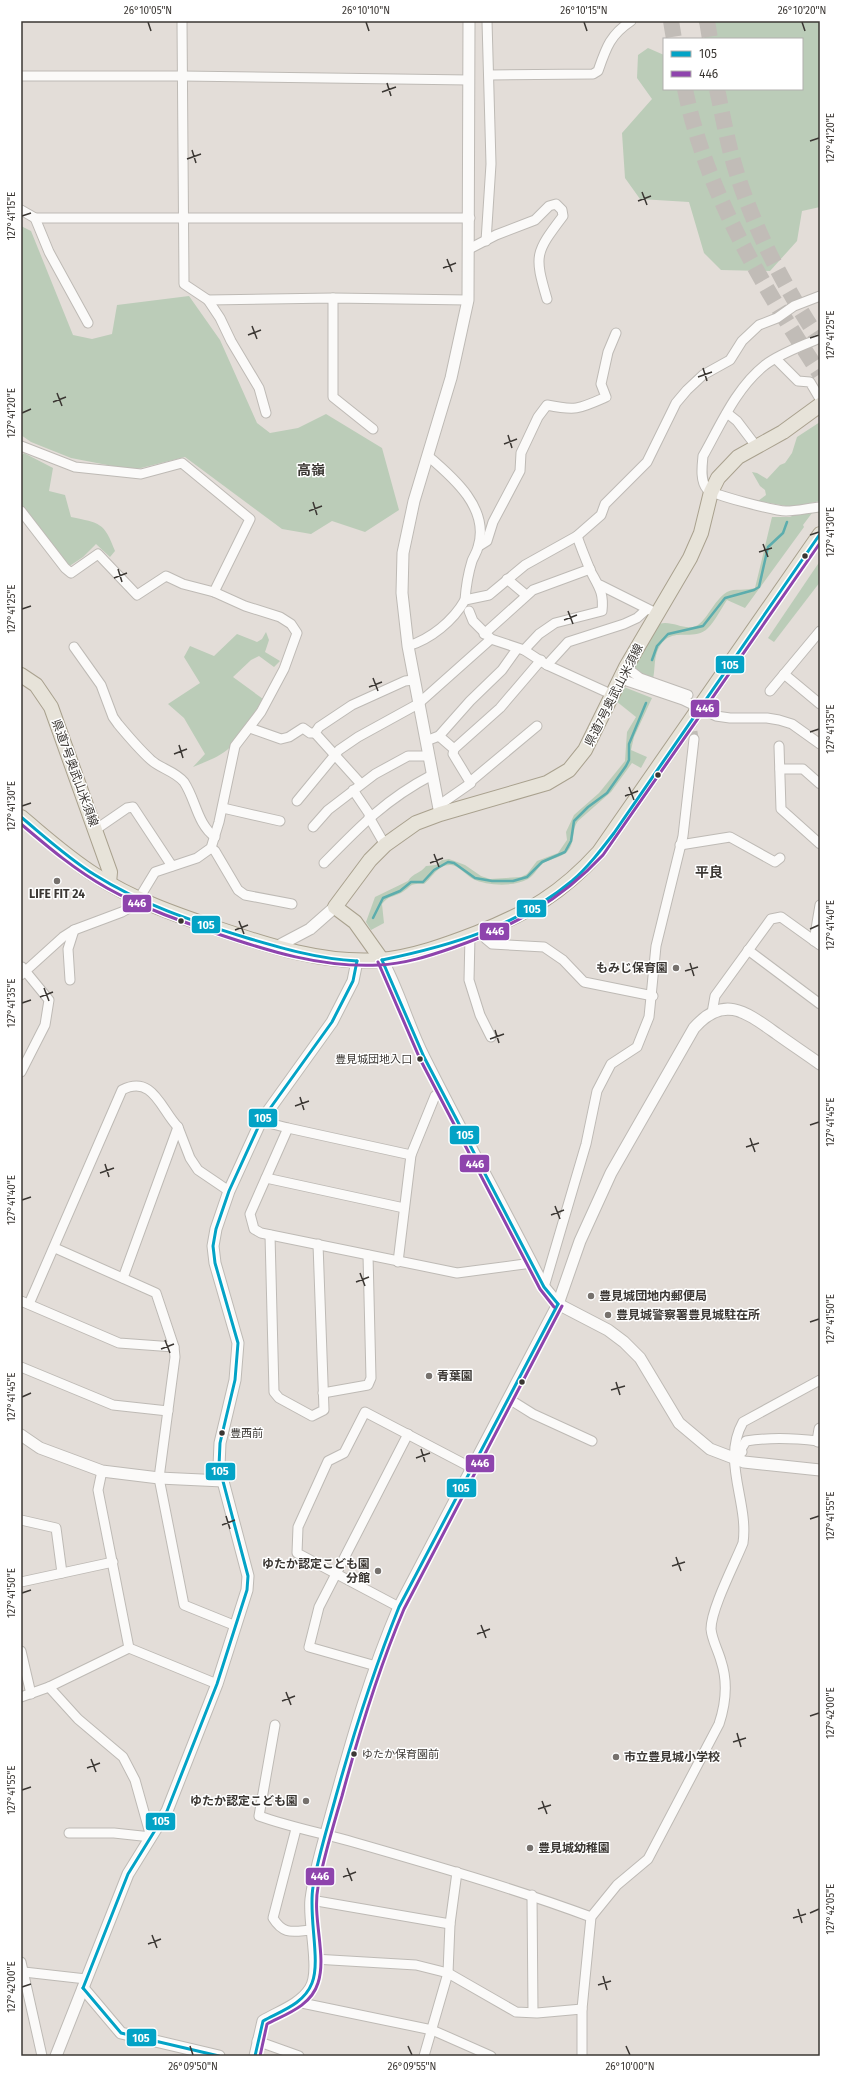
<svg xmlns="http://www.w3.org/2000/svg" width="841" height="2077" viewBox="0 0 841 2077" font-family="'Fira Sans','Noto Sans JP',sans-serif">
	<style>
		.green { fill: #bbccb8 }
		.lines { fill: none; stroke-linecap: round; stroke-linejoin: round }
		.stream { stroke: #5cadad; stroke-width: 2.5 }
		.minor-tunnel { stroke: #c1bcb7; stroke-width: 9; stroke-dasharray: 9 4.5; stroke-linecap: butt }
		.motorway-tunnel { stroke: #c1bcb7; stroke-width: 16; stroke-dasharray: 16 8; stroke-linecap: butt }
		.minor-casing { stroke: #bebab5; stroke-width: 11 }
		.tertiary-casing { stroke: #bebab5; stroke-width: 13 }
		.primary-casing { stroke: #a9a18e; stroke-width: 16 }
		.minor { stroke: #fbfaf9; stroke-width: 9 }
		.tertiary { stroke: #fbfaf9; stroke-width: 11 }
		.primary { stroke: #e7e3d9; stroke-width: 14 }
		.bus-1-casing { stroke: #fff; stroke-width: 6 }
		.bus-2-casing { stroke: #fff; stroke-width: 6 }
		.bus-1 { stroke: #03a3c6; stroke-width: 3 }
		.bus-2 { stroke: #8e44ad; stroke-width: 3 }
		.ticks { fill: none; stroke: #3b3733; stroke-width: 1.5 }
		.bus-dot { fill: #3b3733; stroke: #fff; stroke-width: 1.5 }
		.poi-dot { fill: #76716d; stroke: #fff; stroke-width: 1.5 }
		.labels { text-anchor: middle; stroke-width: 3; stroke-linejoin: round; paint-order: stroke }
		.bus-label { font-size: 11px; fill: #3b3733; stroke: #fff; text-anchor: start }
		.street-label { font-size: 12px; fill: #3b3733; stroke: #fff }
		.poi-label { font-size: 12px; font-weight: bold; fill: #3b3733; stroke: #fff; text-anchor: start }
		.quarter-label { font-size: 14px; font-weight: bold; fill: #3b3733; stroke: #fff }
		.line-badge { stroke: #fff; stroke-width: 1.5 }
		.badge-label { font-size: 11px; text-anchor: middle; font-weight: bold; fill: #fff }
		.neatline { fill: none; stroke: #3b3733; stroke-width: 1.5 }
		.ticks-label { font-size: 10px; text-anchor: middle; fill: #3b3733 }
	</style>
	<rect width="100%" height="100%" fill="#e3ddd8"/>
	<g class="green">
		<path d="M698,21H820V207L802,211L797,241L770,271L721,270L704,253L689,202L640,199L625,178L622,133L652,99L637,78L638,55L648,48L664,55V89H802V39H704L705,33Z"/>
		<path d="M21,226L31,231L73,335L92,339L112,334L117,305L189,296L220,340L257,423L270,433L298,428L326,414L382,448L399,510L365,532L332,521L311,534L282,529L185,457L133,470L71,458L31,442L21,435Z"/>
		<path d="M820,422V501L792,507L758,501L766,495L765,490L760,486L752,472L757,473L767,479L780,465L785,463L792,453L797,437Z"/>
		<path d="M24,453L53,468L49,491L65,495L71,517C100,523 104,522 115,551L110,557L96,544L83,557L68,567L21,505V456Z"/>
		<path d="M812,513L803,525L804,527L745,608L727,600C721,609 715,621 708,628C692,644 669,622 657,652C654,660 655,671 653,679L638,672L634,666L659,624C672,620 684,631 696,626C707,621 713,601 727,592C735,588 746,591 755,588L772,517H790L796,514Z"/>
		<path d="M820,561V582L774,642L768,638Z"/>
		<path d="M266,632L269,640L265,652L280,661L274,667L259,656L251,660L233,677L263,699C253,714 241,739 227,750C217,758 205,762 193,767L205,754L184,718L168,704L200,683L184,657L190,646L214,656L237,634L257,642L262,639Z"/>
		<path d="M624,687L652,698L634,737L631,750L647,757L641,768L632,763L611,792L578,821C571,830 576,842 567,852C561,857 552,859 545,862C538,866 535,875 528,879C514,887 487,886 473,879C467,876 458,865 451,865C438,864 432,878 424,884C408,883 412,887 401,893C393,897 388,896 382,904L384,923L371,930L366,922L375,897L408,881C413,873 421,873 426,866L436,865L442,860L449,859L465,865L481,876L490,879L521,877L527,874L537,861L558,853L567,840L566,832L574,815L599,793L625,761L627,732L636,717L616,701Z"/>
	</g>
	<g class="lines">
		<g class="stream">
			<path d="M652,660L657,646L668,634L703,626L725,598L754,590L759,587L768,547L783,533L787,522"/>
			<path d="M373,918L383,898L400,891L411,882H423L434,870L448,862L454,863L475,878L492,881H513L527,877L542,862L565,852L571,841L574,821L588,807L607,793L626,766L629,760V744L646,703"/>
		</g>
		<path class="minor-tunnel" d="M691,718L694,739"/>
		<g class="motorway-tunnel">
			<path d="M671,21L674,39"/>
			<path d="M707,21L710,39"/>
			<path d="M685,89C706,193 763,286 820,374"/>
			<path d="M717,89C722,112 726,135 732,157C750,222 783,285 820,341"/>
		</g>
		<defs>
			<g id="minor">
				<path d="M182,21L184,284L208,300L333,298L468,300"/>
				<path d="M490,75L593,74L598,71C606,48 610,35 631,21"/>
				<path d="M21,76H182L469,80"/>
				<path d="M21,210L35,218H470"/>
				<path d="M35,218L49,252L88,323"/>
				<path d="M486,241L491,164L487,21"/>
				<path d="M469,249L496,235L535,220L549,206L556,204L562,210L563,216C535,253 534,255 547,299"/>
				<path d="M333,298V397L373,429"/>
				<path d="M208,300L220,318L231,341L259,388L266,413"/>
				<path d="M776,359L798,381L810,382L820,399"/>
				<path d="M727,413L737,421L756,446"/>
				<path d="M21,446L75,467L141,474L182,463L250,519L214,592"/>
				<path d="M428,456C454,478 490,509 478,547C477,552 474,556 472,561C468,574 466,586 465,600"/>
				<path d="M820,507C808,508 798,511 786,511C776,511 712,495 707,489C700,481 702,466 703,456C721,424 736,388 765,365C781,353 802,346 820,338"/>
				<path d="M21,511L65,568L71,573L98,554L137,595L166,576L183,584L214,592L245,606L280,617L291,624L297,633L284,669L261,712L235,746L219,822L211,848L197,858L155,872L135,905L122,912L74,930L63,937L21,975"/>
				<path d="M479,546L487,541L493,522L520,471L521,453L538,417L547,405C576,411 579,409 606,397L601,384L608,352L616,333"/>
				<path d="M507,579L526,595"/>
				<path d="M600,585L652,611"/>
				<path d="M469,611L473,621L491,639L524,650L547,665L613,695"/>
				<path d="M484,634L533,590L590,569"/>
				<path d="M408,646C431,639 453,621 465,600L489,595L525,565L577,536L601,515L605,504L647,462L676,403L687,390L703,375L730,360L742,341L759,325L777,318L794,306L820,296"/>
				<path d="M74,647L101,685L113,717L118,724C128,736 139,749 151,760C161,769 175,771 184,782C196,800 197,824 215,837"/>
				<path d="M524,650L539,634L555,623L602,611C604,593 599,587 591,572C586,560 581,548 577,536"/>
				<path d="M547,665L568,642L624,624L637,618L647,609"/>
				<path d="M626,667L640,678L688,695"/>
				<path d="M784,674L820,704"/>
				<path d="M621,679L683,700L716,716L730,718H767L779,720L792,724L820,744"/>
				<path d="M770,691L820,631"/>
				<path d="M250,728L281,739L289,737L303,728L310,733H315"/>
				<path d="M439,736L454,749L500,708L541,660"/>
				<path d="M426,741L439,736L470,701L502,670L517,649"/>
				<path d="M779,746L781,809L820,844"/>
				<path d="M454,749L453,754L470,782"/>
				<path d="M780,769H803L820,784"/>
				<path d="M361,784L315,733L319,727L352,705L405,681L413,680"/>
				<path d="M353,790L370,815"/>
				<path d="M297,801L339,750L358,737L418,704L491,639"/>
				<path d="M438,806L471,783L470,782L537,726"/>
				<path d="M223,808L280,821"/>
				<path d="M369,817L385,845"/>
				<path d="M313,827L328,810L375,774L408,756H429"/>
				<path d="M95,830L127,808L133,807L172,866"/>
				<path d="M680,845L730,837L775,862L780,858"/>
				<path d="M211,848L215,851L238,890L245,895L292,904"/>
				<path d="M324,863C359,827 386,799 432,775"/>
				<path d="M482,931L486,939L492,944L544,947L563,960L584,982L653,996"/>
				<path d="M470,936L469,980L480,1015L491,1037"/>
				<path d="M814,941L820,905"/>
				<path d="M748,950L820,1004"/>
				<path d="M70,980L68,949L74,930"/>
				<path d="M712,1013L715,996L771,919L781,917L820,945"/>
				<path d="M21,1072L45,1025L49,1000L22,967"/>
				<path d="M261,1121L288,1128L411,1155"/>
				<path d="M288,1128L250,1214L254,1229L261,1233L457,1273L532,1263"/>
				<path d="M266,1178L404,1208"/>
				<path d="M270,1235L274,1392L279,1398L312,1416L324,1410L318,1244"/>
				<path d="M55,1248L156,1293L174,1347L175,1357L159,1478L184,1605L236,1626"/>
				<path d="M398,1262L411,1155L435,1096L441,1091"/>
				<path d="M123,1278L178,1127L190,1158L198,1170L229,1191"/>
				<path d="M544,1287L586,1144L597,1091L611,1064L637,1047L649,1017L656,946L683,836L694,739"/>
				<path d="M21,1301L119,1343L174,1347"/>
				<path d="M29,1304L122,1090C153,1074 161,1110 178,1127"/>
				<path d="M21,1367L113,1405L168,1411"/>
				<path d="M323,1393L368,1385L371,1378L368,1255"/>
				<path d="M509,1399L533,1414L592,1441"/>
				<path d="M742,1452L741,1449L746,1441C771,1437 793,1438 818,1441"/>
				<path d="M102,1471L98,1490L129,1648"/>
				<path d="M21,1520L56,1528L62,1573"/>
				<path d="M21,1582L113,1562"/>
				<path d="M399,1607L297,1553L298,1527L328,1461L344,1453L365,1412L472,1468"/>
				<path d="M21,1651L31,1694"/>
				<path d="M376,1666L309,1647L319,1607L408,1434"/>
				<path d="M49,1687L78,1719L123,1757L135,1780L151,1837L114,1833H69"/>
				<path d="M21,1697L49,1687L129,1648L217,1684"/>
				<path d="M275,1725L259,1816C290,1827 321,1833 353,1842C433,1865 513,1888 591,1917"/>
				<path d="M296,1829L273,1918C284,1936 294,1931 312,1930"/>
				<path d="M532,1895L533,2012"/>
				<path d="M311,1900L450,1924"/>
				<path d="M314,1959L416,1965L448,1973L516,2012L537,2013L582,2009"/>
				<path d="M21,1962L42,2056"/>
				<path d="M24,1972L86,1979"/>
				<path d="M297,2002L432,2030L491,2056"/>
				<path d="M257,2041L299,2056"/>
				<path d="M424,2056L448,1973L450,1924L457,1872"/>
				<path d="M582,2056V2009L591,1917L617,1885L648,1859L719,1724C726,1703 728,1682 721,1661C718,1650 712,1640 711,1629C711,1609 735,1563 743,1543C749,1502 721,1461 743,1422L820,1380"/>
			</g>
			<g id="tertiary">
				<path d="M440,814L408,646L402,593L403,553L414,501L451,378L468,300L469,21"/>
				<path d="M276,947L310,929L335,907"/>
				<path d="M382,960C399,990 408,1026 424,1057C463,1135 505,1210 544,1287L558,1304L608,1330L624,1342L640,1358L679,1423L710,1449L744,1462L820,1470"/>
				<path d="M820,1429L818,1441H820"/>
				<path d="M21,1435L40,1448L102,1471L159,1478L223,1481"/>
				<path d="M83,1988L121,2033L219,2056"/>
				<path d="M56,2056L128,1874L167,1811L217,1684L247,1590L248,1576L219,1466L220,1443L235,1380L238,1343L215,1263L213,1246L216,1229L229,1191L261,1121L332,1022L353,981L357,961"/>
				<path d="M255,2056L263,2021C278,2012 300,2005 310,1989C322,1972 308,1923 311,1899C315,1868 325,1838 333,1808C352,1739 371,1672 399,1607L558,1304L580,1241L611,1173L694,1028C724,994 746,1012 777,1034C791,1044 806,1054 820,1064"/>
			</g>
			<g id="primary">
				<path d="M21,675L36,685L51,707L110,872L109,883"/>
				<path d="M21,817C45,837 68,858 95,875C132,899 174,914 216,928C269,946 324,964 380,960C413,957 446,945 477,933C528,913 562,893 599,852L820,534"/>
				<path d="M382,960L355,922L335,907L370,860L385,845L416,823L440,814L547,783L569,770L585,750L626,667L690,558L701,533L711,492L718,478L738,457L783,432L820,405"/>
			</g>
		</defs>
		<use href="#minor" class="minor-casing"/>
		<use href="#tertiary" class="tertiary-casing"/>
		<use href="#primary" class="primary-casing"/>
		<use href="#minor" class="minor"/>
		<use href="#tertiary" class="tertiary"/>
		<use href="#primary" class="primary"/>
		<defs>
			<g id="bus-1">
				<path d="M21,817C45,837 69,859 95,875C141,904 192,921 244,937C281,948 318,959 357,961"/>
				<path d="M382,960C450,946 518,926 572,881C588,867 601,850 614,833L820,534"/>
				<path d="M382,960L424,1057L544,1287L558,1304"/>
				<path d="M83,1988L128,1874L167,1811L217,1684L247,1590L248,1576L219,1466L220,1443L235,1380L238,1343L215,1263L213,1246L216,1229L229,1191L261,1121L332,1022L353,981L357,961"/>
				<path d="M83,1988L121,2033L219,2056"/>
				<path d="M255,2056L263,2021C281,2011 304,2004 312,1983C321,1961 308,1916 313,1887C318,1856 328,1826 336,1796C354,1732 374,1669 399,1607L558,1304"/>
			</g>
			<g id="bus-2">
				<path d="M21,824C48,847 75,870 107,888C141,907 178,920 215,933C268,951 322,968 379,965C404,964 429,956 452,948C512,927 559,902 603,855L820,543"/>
				<path d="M378,962L420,1059L540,1289L554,1307"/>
				<path d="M260,2056L267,2024C286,2014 311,2006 318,1983C327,1956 312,1918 318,1887C324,1856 333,1826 342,1796C359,1733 378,1670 404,1609L562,1306"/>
			</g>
		</defs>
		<use href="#bus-1" class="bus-1-casing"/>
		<use href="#bus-2" class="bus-2-casing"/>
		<use href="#bus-1" class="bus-1"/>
		<use href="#bus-2" class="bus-2"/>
	</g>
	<path class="ticks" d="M148,22L151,31M366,22L369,31M584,22L587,31M802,22L805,31M387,83L391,96M382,92L396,87M810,141L819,138M192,150L196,163M187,159L201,154M642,192L647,205M638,201L651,196M22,216L31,213M447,259L452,272M443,268L456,263M252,326L257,339M248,335L261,330M810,338L819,335M703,368L707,381M698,377L712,372M57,393L62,406M53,402L66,397M22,413L31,409M508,435L512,448M504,444L517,439M313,502L317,515M309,511L322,506M810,535L819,532M763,544L768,557M759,552L772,548M118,569L122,582M114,578L127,573M22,609L31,606M568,611L573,624M564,620L577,615M373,678L378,691M369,687L382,682M810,732L819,729M179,745L183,758M174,754L187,749M629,787L634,800M625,796L638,791M22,806L31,803M434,854L439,867M430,863L443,858M239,921L244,934M810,929L819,925M235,930L248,925M690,963L694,976M685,971L698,967M44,988L49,1001M40,997L53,992M22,1003L31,1000M495,1030L499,1043M490,1039L504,1034M300,1097L304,1110M295,1106L309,1101M810,1125L819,1122M750,1138L755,1152M746,1147L759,1143M105,1164L109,1177M100,1173L114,1168M22,1200L31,1197M555,1206L560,1219M551,1215L564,1210M360,1273L365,1286M356,1282L369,1277M810,1322L819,1319M165,1340L170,1353M161,1349L174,1344M616,1382L620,1395M611,1390L625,1386M22,1397L31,1393M421,1449L425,1462M416,1458L430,1453M226,1516L230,1529M810,1519L819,1516M222,1525L235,1520M676,1557L681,1571M672,1566L685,1562M22,1593L31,1590M481,1625L486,1638M477,1634L490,1629M286,1692L291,1705M282,1701L295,1696M810,1716L819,1713M737,1733L741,1747M733,1742L746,1738M91,1759L96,1772M87,1768L100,1763M22,1790L31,1787M542,1801L547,1814M538,1809L551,1805M347,1868L352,1881M343,1877L356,1872M798,1909L802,1923M810,1913L819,1909M793,1918L806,1914M152,1935L157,1948M148,1944L161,1939M603,1976L607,1990M598,1985L611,1981M22,1987L31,1984M190,2046L193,2055M408,2046L412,2055M626,2046L630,2055"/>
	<g class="bus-dot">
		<circle cx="805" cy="556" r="3.5"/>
		<circle cx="658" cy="775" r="3.5"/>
		<circle cx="181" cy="921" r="3.5"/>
		<circle cx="420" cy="1059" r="3.5"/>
		<circle cx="522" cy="1382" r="3.5"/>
		<circle cx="222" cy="1433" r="3.5"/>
		<circle cx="354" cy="1754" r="3.5"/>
	</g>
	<g class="poi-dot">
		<circle cx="57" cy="881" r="4"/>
		<circle cx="676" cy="968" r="4"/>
		<circle cx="591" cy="1296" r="4"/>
		<circle cx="608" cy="1315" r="4"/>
		<circle cx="429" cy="1376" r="4"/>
		<circle cx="378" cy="1571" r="4"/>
		<circle cx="616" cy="1757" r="4"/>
		<circle cx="306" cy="1801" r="4"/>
		<circle cx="530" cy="1848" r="4"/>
	</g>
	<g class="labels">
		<g class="bus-label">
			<text x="412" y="1063" text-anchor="end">豊見城団地入口</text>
			<text x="230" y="1437">豊西前</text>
			<text x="362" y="1758">ゆたか保育園前</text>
		</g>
		<g class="street-label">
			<text transform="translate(614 695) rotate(-63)" y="4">県道7号奥武山米須線</text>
			<text transform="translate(75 773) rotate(70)" y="4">県道7号奥武山米須線</text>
		</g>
		<g class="poi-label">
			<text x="57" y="898" text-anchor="middle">LIFE FIT 24</text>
			<text x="668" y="972" text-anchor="end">もみじ保育園</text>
			<text x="599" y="1300">豊見城団地内郵便局</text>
			<text x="616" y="1319">豊見城警察署豊見城駐在所</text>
			<text x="437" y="1380">青葉園</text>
			<text x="370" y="1568" text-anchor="end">ゆたか認定こども園<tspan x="370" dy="14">分館</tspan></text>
			<text x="624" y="1761">市立豊見城小学校</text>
			<text x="298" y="1805" text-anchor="end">ゆたか認定こども園</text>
			<text x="538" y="1852">豊見城幼稚園</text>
		</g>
		<g class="quarter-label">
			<text x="311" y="475">高嶺</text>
			<text x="709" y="877">平良</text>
		</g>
	</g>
	<g class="line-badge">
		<rect x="715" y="655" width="30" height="19" rx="4" fill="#03a3c6"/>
		<rect x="690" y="699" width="30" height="19" rx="4" fill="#8e44ad"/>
		<rect x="122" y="894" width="30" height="19" rx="4" fill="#8e44ad"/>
		<rect x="516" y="899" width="31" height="19" rx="4" fill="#03a3c6"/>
		<rect x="191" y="915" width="30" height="19" rx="4" fill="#03a3c6"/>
		<rect x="479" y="922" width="31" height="19" rx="4" fill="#8e44ad"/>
		<rect x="248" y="1108" width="30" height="20" rx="4" fill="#03a3c6"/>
		<rect x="449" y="1125" width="31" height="20" rx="4" fill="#03a3c6"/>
		<rect x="459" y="1154" width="31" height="19" rx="4" fill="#8e44ad"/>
		<rect x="465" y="1454" width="30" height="19" rx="4" fill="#8e44ad"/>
		<rect x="205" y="1462" width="31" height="19" rx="4" fill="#03a3c6"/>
		<rect x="446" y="1478" width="31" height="20" rx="4" fill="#03a3c6"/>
		<rect x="145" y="1812" width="31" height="19" rx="4" fill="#03a3c6"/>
		<rect x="305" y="1867" width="30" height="19" rx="4" fill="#8e44ad"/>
		<rect x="126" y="2028" width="31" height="19" rx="4" fill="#03a3c6"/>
	</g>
	<g class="badge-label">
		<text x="730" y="669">105</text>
		<text x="705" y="712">446</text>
		<text x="137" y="907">446</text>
		<text x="532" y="913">105</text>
		<text x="206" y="929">105</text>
		<text x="495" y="935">446</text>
		<text x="263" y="1122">105</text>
		<text x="465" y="1139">105</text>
		<text x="475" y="1168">446</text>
		<text x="480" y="1467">446</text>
		<text x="220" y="1475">105</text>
		<text x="461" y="1492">105</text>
		<text x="161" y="1825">105</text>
		<text x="320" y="1880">446</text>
		<text x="141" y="2042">105</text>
	</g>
	<rect width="841" height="2077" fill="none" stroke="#ffffff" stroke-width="44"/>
	<rect x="663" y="38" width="140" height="52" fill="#ffffff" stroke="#b1afad"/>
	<rect x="671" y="51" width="20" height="6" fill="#03a3c6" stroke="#b1afad"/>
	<text x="699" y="58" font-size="12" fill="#3b3733">105</text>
	<rect x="671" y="71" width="20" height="6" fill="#8e44ad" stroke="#b1afad"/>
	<text x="699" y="78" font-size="12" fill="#3b3733">446</text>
	<rect x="22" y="22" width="797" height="2033" class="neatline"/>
	<g class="ticks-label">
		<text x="148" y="14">26°10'05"N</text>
		<text x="366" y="14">26°10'10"N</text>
		<text x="584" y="14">26°10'15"N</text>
		<text x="802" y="14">26°10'20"N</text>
		<text transform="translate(830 138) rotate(-90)" y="4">127°41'20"E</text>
		<text transform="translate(11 216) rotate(-90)" y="4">127°41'15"E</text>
		<text transform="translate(830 335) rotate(-90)" y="4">127°41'25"E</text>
		<text transform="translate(11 413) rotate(-90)" y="4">127°41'20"E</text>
		<text transform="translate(830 532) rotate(-90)" y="4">127°41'30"E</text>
		<text transform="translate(11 609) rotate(-90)" y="4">127°41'25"E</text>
		<text transform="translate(830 729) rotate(-90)" y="4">127°41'35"E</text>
		<text transform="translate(11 806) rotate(-90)" y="4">127°41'30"E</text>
		<text transform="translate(830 925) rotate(-90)" y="4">127°41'40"E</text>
		<text transform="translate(11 1003) rotate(-90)" y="4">127°41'35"E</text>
		<text transform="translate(830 1122) rotate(-90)" y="4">127°41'45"E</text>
		<text transform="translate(11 1200) rotate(-90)" y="4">127°41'40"E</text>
		<text transform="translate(830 1319) rotate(-90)" y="4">127°41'50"E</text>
		<text transform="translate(11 1397) rotate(-90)" y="4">127°41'45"E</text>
		<text transform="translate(830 1516) rotate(-90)" y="4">127°41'55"E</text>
		<text transform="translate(11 1593) rotate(-90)" y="4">127°41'50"E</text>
		<text transform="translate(830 1713) rotate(-90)" y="4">127°42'00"E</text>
		<text transform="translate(11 1790) rotate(-90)" y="4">127°41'55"E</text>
		<text transform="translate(830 1909) rotate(-90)" y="4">127°42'05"E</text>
		<text transform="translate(11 1987) rotate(-90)" y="4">127°42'00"E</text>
		<text x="193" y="2070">26°09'50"N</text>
		<text x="412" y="2070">26°09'55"N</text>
		<text x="630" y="2070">26°10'00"N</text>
	</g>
</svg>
